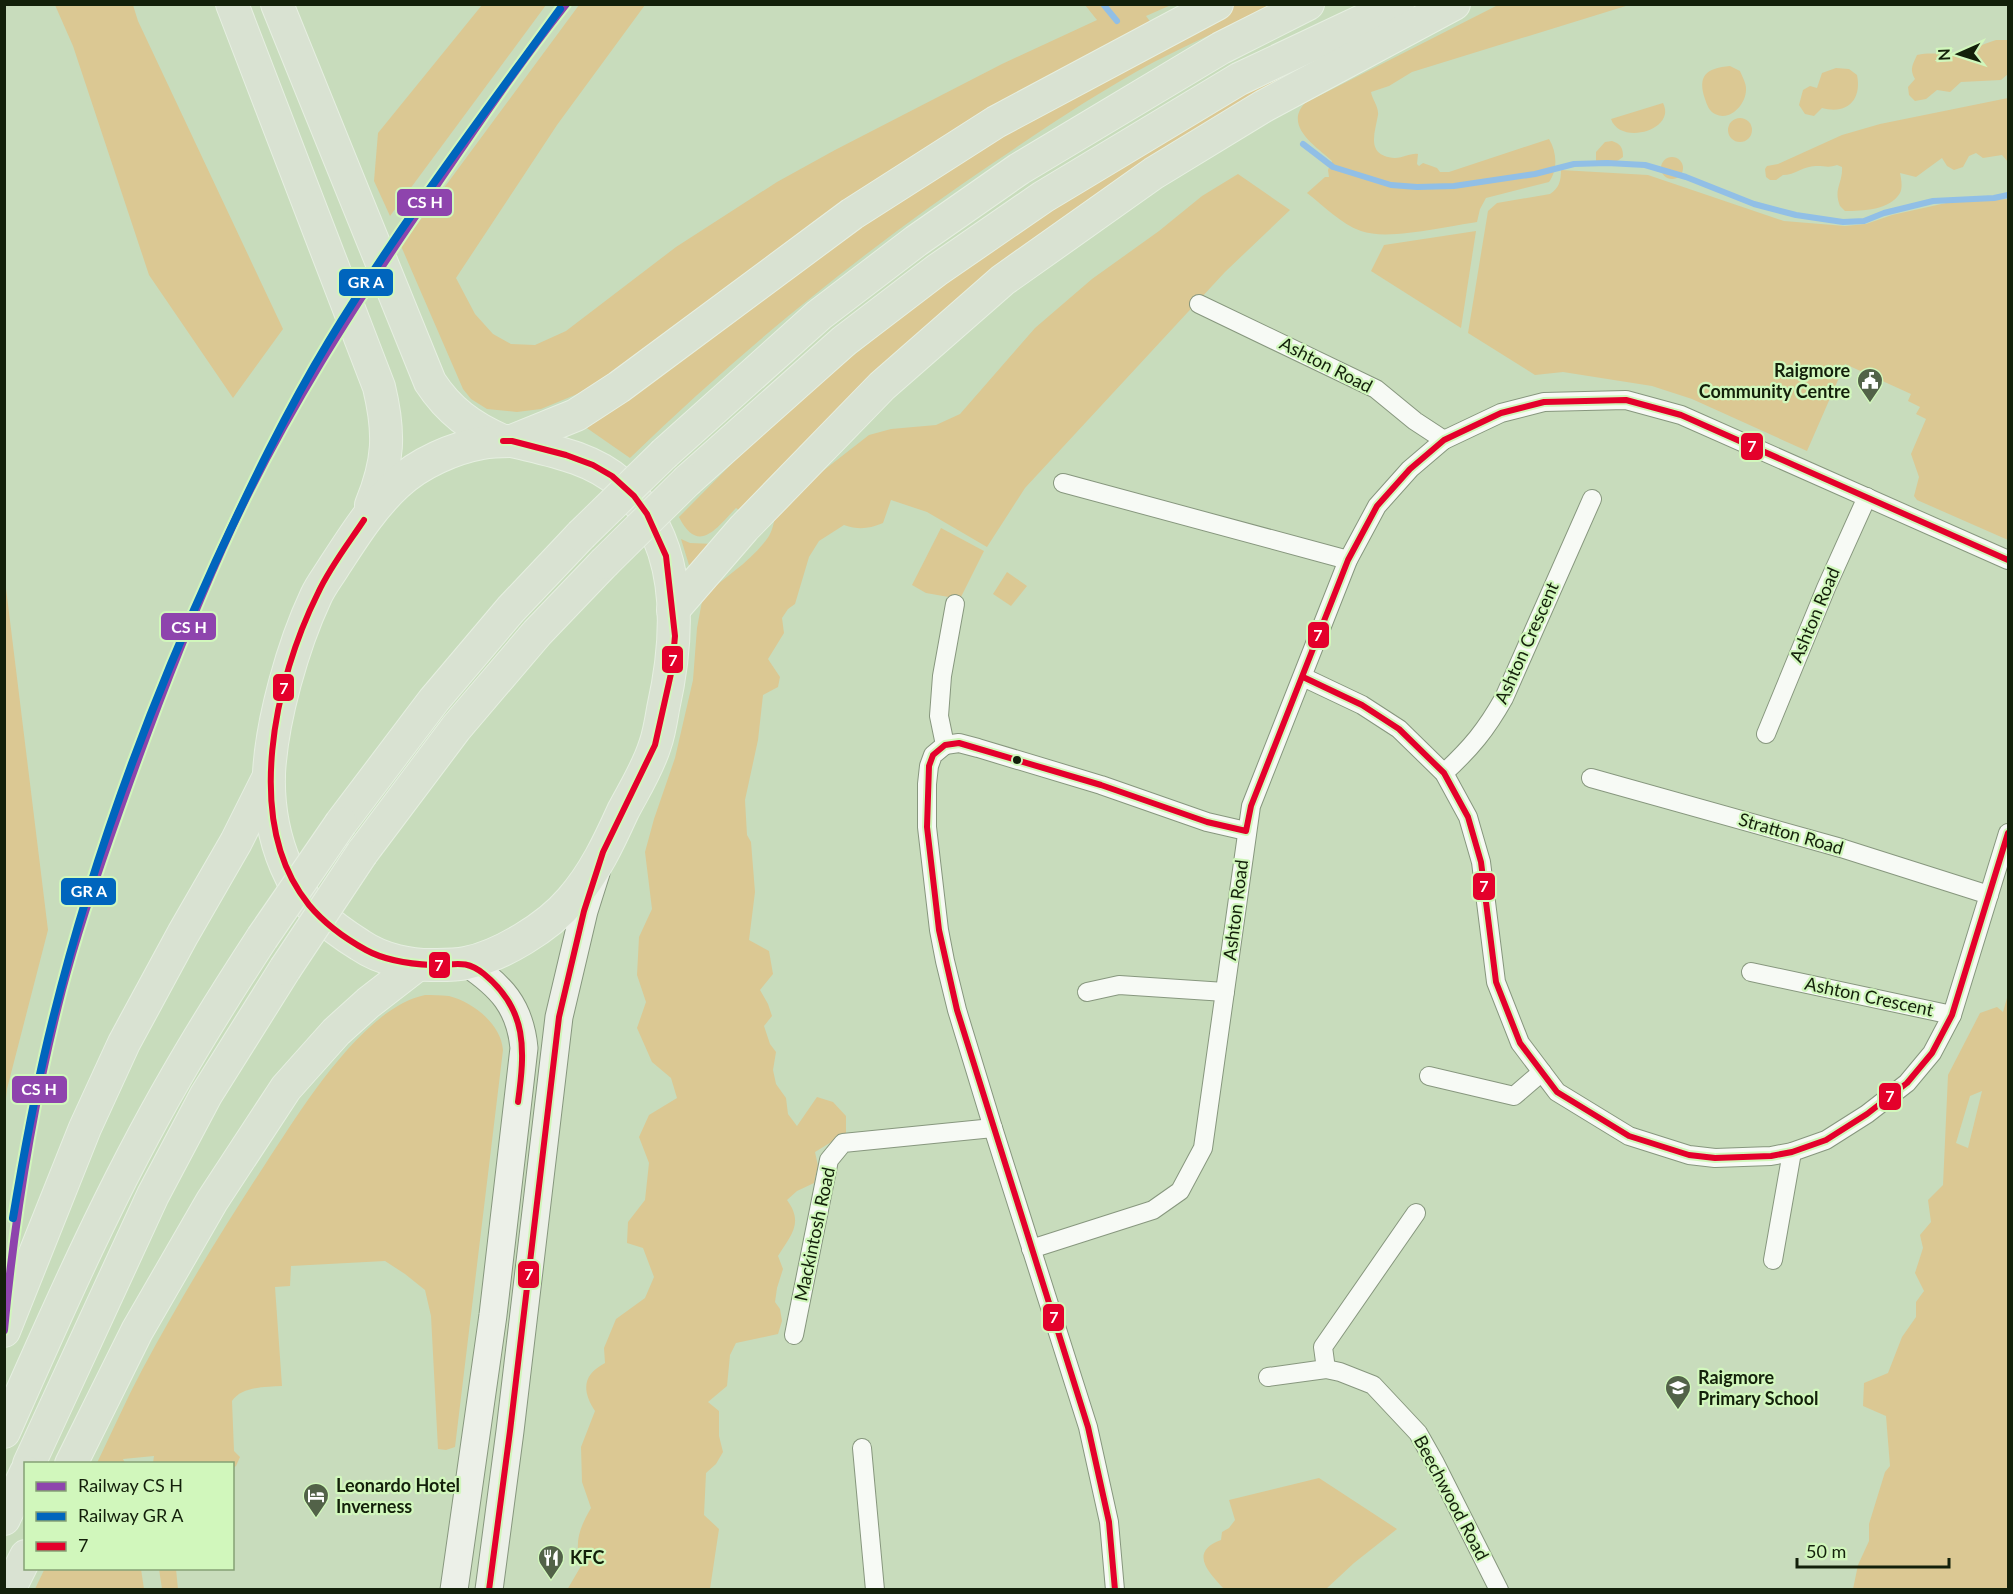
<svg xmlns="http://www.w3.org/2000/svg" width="2013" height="1594" viewBox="0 0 2013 1594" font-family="Lato,sans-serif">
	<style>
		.green { fill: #dbc893; fill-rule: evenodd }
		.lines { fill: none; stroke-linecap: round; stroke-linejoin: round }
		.stream { stroke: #91bfe6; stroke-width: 6 }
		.minor-casing { stroke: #87977e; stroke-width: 20 }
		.secondary-casing { stroke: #87977e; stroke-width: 29 }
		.trunk-casing { stroke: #e6efe1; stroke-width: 34 }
		.minor { stroke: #f7faf5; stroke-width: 18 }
		.secondary { stroke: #ecf0e8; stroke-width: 27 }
		.trunk { stroke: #d9e2d2; stroke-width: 32 }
		.trunk-bridge-casing { stroke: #e6efe1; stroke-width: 34; stroke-linecap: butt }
		.trunk-bridge { stroke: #d9e2d2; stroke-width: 32 }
		.bus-1-casing { stroke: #d1f7bc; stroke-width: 10 }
		.bus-1 { stroke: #e4002b; stroke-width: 6 }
		.rail-1-casing { stroke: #d1f7bc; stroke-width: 12 }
		.rail-2-casing { stroke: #d1f7bc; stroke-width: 12 }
		.rail-1 { stroke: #8e44ad; stroke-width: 8 }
		.rail-2 { stroke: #0065bd; stroke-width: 8 }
		.bus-dot { fill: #13200a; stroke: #d1f7bc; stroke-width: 2 }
		.labels { text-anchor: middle; stroke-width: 4.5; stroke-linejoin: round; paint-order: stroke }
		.street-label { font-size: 18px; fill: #13200a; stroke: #d1f7bc }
		.poi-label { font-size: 18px; font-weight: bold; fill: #13200a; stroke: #d1f7bc; text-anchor: start }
		.line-badge { stroke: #d1f7bc; stroke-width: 2 }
		.badge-label { font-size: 16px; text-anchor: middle; font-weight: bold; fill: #fff }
	</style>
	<rect width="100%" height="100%" fill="#c8dcbc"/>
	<g class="green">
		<path d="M55,5H133L138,21L283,329L233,398L149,275L73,46Z"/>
		<path d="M482,5H546L390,216L374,181L378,133Z"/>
		<path d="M579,5H645L557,125L456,278L475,314L493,334L511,344L535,345L566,331L676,247L777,182L835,150L1002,64L1097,20L1085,5H1171L1146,16L1152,24L885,177L744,274L635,357L587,390L541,409L517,412L487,409L471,399L463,389L401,246Z"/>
		<path d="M1237,5H1273C1233,24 1193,42 1154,62C1098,92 1045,128 993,163C863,251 742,349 630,458L581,424L913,186L1223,11Z"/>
		<path d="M1498,5H1629L1412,72L1389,86L1371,92C1372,99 1379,107 1378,115C1375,133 1365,156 1395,158C1404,158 1410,153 1418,154L1417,164L1419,166L1423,163L1437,168L1440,172H1449L1549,139C1557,152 1558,170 1549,182L1486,198L1480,209L1477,222C1448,226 1388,241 1361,231C1341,224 1324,206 1307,193L1325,177H1329L1328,170L1332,161C1317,147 1283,126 1305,103Z"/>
		<path d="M1996,40H2008V74L2001,80L1961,82L1950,92L1937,90L1926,99L1915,101L1909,95L1908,87L1915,79C1909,69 1913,64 1917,55C1930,52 1942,55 1955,53C1970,52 1982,44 1996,40Z"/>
		<path d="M1309,55L1328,56L1107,190L1016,251L1009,261L840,407L789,459L742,512L736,508C716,529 698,555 679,517C711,485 742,452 776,422C876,332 985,251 1099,180C1167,136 1239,97 1309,55Z"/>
		<path d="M1730,66L1740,71C1742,76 1746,83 1746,88C1747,103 1731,122 1715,114C1709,111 1707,105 1705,99C1697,75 1707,68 1730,66Z"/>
		<path d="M1836,68L1849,69L1857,75C1862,99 1848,115 1822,108L1814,116L1805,114L1799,105L1803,90L1810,86L1817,88L1822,73Z"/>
		<path d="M2008,98V162L2002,155L1983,158L1976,153L1969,156L1963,167L1954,170L1947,166L1942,158L1916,177L1900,173C1901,178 1903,187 1900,193C1890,210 1863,211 1845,211L1840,206C1833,189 1843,183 1842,167L1837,165C1829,168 1825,166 1817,166C1805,165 1795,175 1783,175L1776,180H1770L1766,177L1765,169L1767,166L1778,164L1842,135L1880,124Z"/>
		<path d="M1663,103C1677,130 1620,146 1611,119Z"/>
		<circle cx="1740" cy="130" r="12"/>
		<path d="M1612,141C1621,144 1623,148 1623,157L1610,166L1600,165L1596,161V152L1605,142Z"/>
		<circle cx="1672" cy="168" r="11"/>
		<path d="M1561,170L1648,175L1784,221L1845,226L1866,224L1892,215L1946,203L2008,199V540L1917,500L1914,496L1919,477L1911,454L1926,419L1916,414L1920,407L1908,401L1911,394L1845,364L1807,451L1692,399L1652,386L1563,372L1535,375L1468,333L1488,211L1497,203L1550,194C1559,188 1561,181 1561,170Z"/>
		<path d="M1238,174L1290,210L1225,272L1025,488L987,547L927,512L891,500L883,523C868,529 859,530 844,525L819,541L809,557L795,604L788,609L782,618L784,633L768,659L780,677L778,687L763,695L758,740L745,800L747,835L751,842L755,892L749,940L769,951L773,974L760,990L768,1004L772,1016L764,1026L770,1044L776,1052L773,1070L776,1084L786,1098L788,1114L797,1126L817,1097L833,1102L846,1116V1133L815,1152L818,1166L814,1183L797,1191L787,1200C804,1223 791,1235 778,1256L783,1269L777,1288L775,1302L780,1309L782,1321L778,1334L736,1343L730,1355L727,1386L708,1402L719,1411V1436L723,1452L716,1464L706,1473L704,1515L719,1529L710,1589L567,1590L581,1566C574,1542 579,1529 591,1508L582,1482L581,1447L595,1411C582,1391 582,1375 605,1363L604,1348L616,1319L645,1298L654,1277L643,1248L627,1243L628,1222L645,1200L649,1163L639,1137L649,1115L677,1098L671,1078L652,1062L637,1028L646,1002L637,975L639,937L652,909L645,852L654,819L675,758L693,680L697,628L703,596C725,577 752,561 769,536C775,526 774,511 783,502L869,435L891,429L936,425L960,414L1035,328L1092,279L1159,231L1202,196Z"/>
		<path d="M1476,231L1461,328L1371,271L1384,245Z"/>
		<path d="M941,528L984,551L960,599L926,593L912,585Z"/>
		<path d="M681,539L690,543L714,544L692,569L689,565Z"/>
		<path d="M4,572L48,930L7,1089L5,1108Z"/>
		<path d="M1007,572L1027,586L1011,606L993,594Z"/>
		<path d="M425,995C432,995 441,995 449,996C473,1002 501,1024 503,1050L455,1447L446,1450L438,1449L431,1316L425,1290L405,1274L385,1261L291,1266L290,1286L275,1287L282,1386C266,1387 242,1386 232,1401L234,1451L240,1457L236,1466L233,1468L232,1464L153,1463L154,1456L123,1459L125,1463H97C112,1432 126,1400 142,1370C180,1299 222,1230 266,1163C299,1113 362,1008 425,995Z"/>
		<path d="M2007,998H2008V1589H1853L1858,1565L1869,1541V1524L1885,1472L1890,1466L1886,1416L1863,1406L1864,1383L1888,1373L1902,1337L1916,1317V1302L1924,1291L1915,1273L1923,1248L1920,1235L1931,1222L1928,1200L1943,1185L1948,1075L1980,1013L1997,1007L2003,1012ZM1982,1091L1968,1148L1956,1143L1970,1096Z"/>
		<path d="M1319,1478L1397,1529L1354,1563L1326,1589H1224C1209,1573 1188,1552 1221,1540L1222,1532L1229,1528L1235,1520L1229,1500Z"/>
		<path d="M45,1568L141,1569L144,1589H35Z"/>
		<path d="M159,1569H176L178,1589H162Z"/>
	</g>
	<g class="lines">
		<g class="stream">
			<path d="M1103,4L1117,21"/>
			<path d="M1303,144L1333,167L1391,185L1417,187L1454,186L1535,174L1574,164L1607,163L1645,165L1686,177L1754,204L1796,215L1843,222L1864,221L1884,213L1933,201L1994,198L2008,195"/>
		</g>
		<defs>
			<g id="minor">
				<path d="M1199,304L1376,389L1415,421L1444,440"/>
				<path d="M1063,483L1348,560"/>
				<path d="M1303,677L1362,705L1399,729L1444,773L1468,817L1481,862L1496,982L1520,1043L1557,1092L1629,1136L1689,1155L1715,1158L1771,1156L1792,1152L1826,1140L1867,1114L1907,1083L1932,1053L1952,1015L2008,833"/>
				<path d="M1766,734L1826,588L1867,497"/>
				<path d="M945,745L933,755L929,766L927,784V827L939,930L945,961L957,1010L993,1128L1088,1427L1109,1522L1115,1590"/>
				<path d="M945,745L959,743L978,748L1101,785L1207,822L1246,831"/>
				<path d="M945,745L939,716L942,676L955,604"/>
				<path d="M1444,773C1471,748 1486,730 1504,698L1592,499"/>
				<path d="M1591,778L1841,848L1989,895"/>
				<path d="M1751,972L1952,1015"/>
				<path d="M1087,992L1119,985L1225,992"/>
				<path d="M1429,1076L1514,1096L1542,1072"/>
				<path d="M1031,1249L1153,1210L1180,1191L1203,1148L1251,806L1348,560L1377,506L1410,469L1444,440L1501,413L1544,402L1626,400L1681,415L2008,560"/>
				<path d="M1773,1260L1792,1152"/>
				<path d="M794,1335L829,1160L843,1143L993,1128"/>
				<path d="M1326,1369L1323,1347L1416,1213"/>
				<path d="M1268,1377L1326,1369L1340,1372L1373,1385L1418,1433L1435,1463L1499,1590"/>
				<path d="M862,1448L875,1590"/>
			</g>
			<g id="secondary">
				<path d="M454,1590L493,1315L524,1048C520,1006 501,986 467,963"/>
				<path d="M489,1590L510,1431L559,1017L584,911L596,873"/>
			</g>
			<g id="trunk">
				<path d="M232,4L379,387C390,433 389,461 371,505"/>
				<path d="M277,4L430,382C449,411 471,427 503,441"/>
				<path d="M512,441C548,450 591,457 620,483C684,540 680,633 663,709C661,721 659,734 655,745C648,768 634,790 623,811C609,842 594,874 571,900C548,927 501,956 466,963C457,965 446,965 437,965C411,966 382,960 360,945C328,925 301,903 286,866C274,838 268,804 269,773C272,719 293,645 316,596C321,585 329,575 335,565C354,536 372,507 397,484C419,463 454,448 482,443C492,441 502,441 512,441Z"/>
				<path d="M512,441L576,415L619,387L852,214L996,122L1217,4"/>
				<path d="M665,453L819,315L916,241L1019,169L1221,48L1308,4"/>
				<path d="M688,480L844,341L937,270L1043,197L1239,79L1398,4"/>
				<path d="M673,610L744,528L882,386L1003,280L1154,173L1264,106L1454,4"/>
				<path d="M341,823L434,700L511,609L581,535"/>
				<path d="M362,853L456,728L537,633L604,563"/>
				<path d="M4,1331L85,1128L124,1043L183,934L236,842L269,776"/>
				<path d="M4,1432C57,1312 110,1191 176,1077C203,1030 232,984 262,938"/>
				<path d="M29,1464L153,1195L206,1095L285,969"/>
				<path d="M71,1464L137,1331L212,1201L286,1088L336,1032L368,1003L417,965"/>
				<path d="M4,1519L26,1472"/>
				<path d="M9,1590L26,1556"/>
			</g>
		</defs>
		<use href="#minor" class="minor-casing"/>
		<use href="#secondary" class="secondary-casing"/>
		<use href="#trunk" class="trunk-casing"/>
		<use href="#minor" class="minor"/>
		<use href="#secondary" class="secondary"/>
		<use href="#trunk" class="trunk"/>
		<defs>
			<g id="trunk-bridge">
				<path d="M581,535L665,453"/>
				<path d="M604,563L688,480"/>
				<path d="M262,938L341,823"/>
				<path d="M285,969L362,853"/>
			</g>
		</defs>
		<use href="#trunk-bridge" class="trunk-bridge-casing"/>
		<use href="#trunk-bridge" class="trunk-bridge"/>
		<defs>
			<g id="bus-1">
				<path d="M364,520C348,544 330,567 318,593C275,679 242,823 309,905C324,923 346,939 366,950C386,961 410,964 432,965C454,966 464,958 484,974C528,1010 525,1050 518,1102"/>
				<path d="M1303,677L1362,705L1399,729L1444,773L1468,817L1481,862L1496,982L1520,1043L1557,1092L1629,1136L1689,1155L1715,1158L1771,1156L1792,1152L1826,1140L1867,1114L1907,1083L1932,1053L1952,1015L2008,833"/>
				<path d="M489,1590L510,1431L559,1017L584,911L603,852L655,745L672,669L675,636L666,556L647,514L634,496L612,476L593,465L566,455L512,441H503"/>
				<path d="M1115,1590L1109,1522L1088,1427L957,1010L939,930L927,827L929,766L933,755L945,745L959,743L1101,785L1207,822L1246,831L1251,806L1348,560L1377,506L1410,469L1444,440L1501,413L1544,402L1626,400L1681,415L2008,560"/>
			</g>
		</defs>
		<use href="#bus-1" class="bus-1-casing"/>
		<use href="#bus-1" class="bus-1"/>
		<defs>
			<path id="rail-1" d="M4,1330C15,1215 33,1102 62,990C78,929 99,868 120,809C151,721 184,634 222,549C279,421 358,299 438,183C479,123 520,62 566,4"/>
			<path id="rail-2" d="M13,1218C23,1158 34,1098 48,1039C87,875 145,716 215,563C250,487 286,412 329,341C399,226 481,118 560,9"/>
		</defs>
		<use href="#rail-1" class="rail-1-casing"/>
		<use href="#rail-2" class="rail-2-casing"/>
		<use href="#rail-1" class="rail-1"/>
		<use href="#rail-2" class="rail-2"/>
	</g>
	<defs>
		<symbol id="civic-pin" viewBox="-11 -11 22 30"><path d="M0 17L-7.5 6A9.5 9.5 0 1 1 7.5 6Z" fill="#526248" stroke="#d1f7bc"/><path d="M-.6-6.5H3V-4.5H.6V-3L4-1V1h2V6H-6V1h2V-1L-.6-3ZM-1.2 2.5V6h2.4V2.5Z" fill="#fff"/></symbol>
		<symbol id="school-pin" viewBox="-11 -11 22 30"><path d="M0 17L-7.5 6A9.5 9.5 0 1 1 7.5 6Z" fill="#526248" stroke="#d1f7bc"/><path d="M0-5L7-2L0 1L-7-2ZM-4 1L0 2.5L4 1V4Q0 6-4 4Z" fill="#fff"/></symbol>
		<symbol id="hotel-pin" viewBox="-11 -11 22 30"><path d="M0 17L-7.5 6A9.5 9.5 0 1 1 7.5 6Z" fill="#526248" stroke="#d1f7bc"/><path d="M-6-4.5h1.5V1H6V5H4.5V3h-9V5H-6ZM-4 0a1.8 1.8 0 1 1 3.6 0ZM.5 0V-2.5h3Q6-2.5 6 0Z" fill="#fff"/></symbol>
		<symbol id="restaurant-pin" viewBox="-11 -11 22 30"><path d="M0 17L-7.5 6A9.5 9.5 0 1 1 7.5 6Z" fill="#526248" stroke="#d1f7bc"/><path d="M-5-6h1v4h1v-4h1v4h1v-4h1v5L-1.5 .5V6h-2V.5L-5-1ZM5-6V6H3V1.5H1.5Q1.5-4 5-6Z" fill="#fff"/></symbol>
	</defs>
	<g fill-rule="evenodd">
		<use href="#civic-pin" x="1855" y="366" width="30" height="40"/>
		<use href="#school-pin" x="1663" y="1373" width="30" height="40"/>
		<use href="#hotel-pin" x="301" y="1481" width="30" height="40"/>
		<use href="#restaurant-pin" x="536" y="1543" width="30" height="40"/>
	</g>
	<circle class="bus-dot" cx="1017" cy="760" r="5"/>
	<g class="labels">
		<g class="street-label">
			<text transform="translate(1326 365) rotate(27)" y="6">Ashton Road</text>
			<text transform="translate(1815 615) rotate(-67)" y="6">Ashton Road</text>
			<text transform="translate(1527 643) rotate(-66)" y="6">Ashton Crescent</text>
			<text transform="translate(1791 834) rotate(16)" y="6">Stratton Road</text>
			<text transform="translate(1236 910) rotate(-83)" y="6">Ashton Road</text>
			<text transform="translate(1869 997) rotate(12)" y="6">Ashton Crescent</text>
			<text transform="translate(815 1234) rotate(-78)" y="6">Mackintosh Road</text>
			<text transform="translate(1451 1498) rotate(62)" y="6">Beechwood Road</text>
		</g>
		<g class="poi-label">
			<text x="1850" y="377" text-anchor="end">Raigmore<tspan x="1850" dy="21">Community Centre</tspan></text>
			<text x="1698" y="1384">Raigmore<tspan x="1698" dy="21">Primary School</tspan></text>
			<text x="336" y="1492">Leonardo Hotel<tspan x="336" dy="21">Inverness</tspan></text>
			<text x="570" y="1564">KFC</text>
		</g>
	</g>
	<g class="line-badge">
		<rect x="396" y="188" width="57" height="29" rx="6" fill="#8e44ad"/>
		<rect x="338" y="268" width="56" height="29" rx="6" fill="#0065bd"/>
		<rect x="1740" y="432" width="24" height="29" rx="6" fill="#e4002b"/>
		<rect x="160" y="612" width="57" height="29" rx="6" fill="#8e44ad"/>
		<rect x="1307" y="621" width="23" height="28" rx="6" fill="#e4002b"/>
		<rect x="661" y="645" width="23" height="29" rx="6" fill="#e4002b"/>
		<rect x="272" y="673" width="23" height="29" rx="6" fill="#e4002b"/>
		<rect x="1472" y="872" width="24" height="29" rx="6" fill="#e4002b"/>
		<rect x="60" y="877" width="57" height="29" rx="6" fill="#0065bd"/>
		<rect x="428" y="951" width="23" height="28" rx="6" fill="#e4002b"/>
		<rect x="11" y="1075" width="57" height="29" rx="6" fill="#8e44ad"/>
		<rect x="1878" y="1082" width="24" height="29" rx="6" fill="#e4002b"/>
		<rect x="517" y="1260" width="23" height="29" rx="6" fill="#e4002b"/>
		<rect x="1042" y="1303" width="23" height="29" rx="6" fill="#e4002b"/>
	</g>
	<g class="badge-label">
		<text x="425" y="208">CS H</text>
		<text x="366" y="288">GR A</text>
		<text x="1752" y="452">7</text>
		<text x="189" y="633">CS H</text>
		<text x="1318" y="641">7</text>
		<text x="673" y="666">7</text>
		<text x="284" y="694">7</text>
		<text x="1484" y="892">7</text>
		<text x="89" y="897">GR A</text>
		<text x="439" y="971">7</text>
		<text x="39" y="1095">CS H</text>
		<text x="1890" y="1102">7</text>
		<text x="529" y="1280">7</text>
		<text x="1054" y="1323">7</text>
	</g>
	<rect width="2013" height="1594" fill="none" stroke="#13200a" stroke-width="12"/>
	<rect x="24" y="1462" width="210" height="108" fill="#d1f7bc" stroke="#85a175" stroke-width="1.5"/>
	<rect x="36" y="1482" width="30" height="9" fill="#8e44ad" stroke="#85a175" stroke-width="1.5"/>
	<text x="78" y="1492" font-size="18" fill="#13200a">Railway CS H</text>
	<rect x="36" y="1512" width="30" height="9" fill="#0065bd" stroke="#85a175" stroke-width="1.5"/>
	<text x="78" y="1522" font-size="18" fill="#13200a">Railway GR A</text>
	<rect x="36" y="1542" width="30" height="9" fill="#e4002b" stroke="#85a175" stroke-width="1.5"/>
	<text x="78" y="1552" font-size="18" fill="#13200a">7</text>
	<g transform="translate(1959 54) rotate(267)" stroke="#d1f7bc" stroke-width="4.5" paint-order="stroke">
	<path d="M0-4.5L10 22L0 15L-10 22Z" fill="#13200a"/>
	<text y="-9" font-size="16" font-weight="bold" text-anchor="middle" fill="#13200a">N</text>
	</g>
	<path d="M1797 1558v9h152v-9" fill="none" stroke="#13200a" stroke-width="3"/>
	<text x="1806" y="1558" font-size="18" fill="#13200a" stroke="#d1f7bc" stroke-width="4.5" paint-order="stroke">50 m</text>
</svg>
